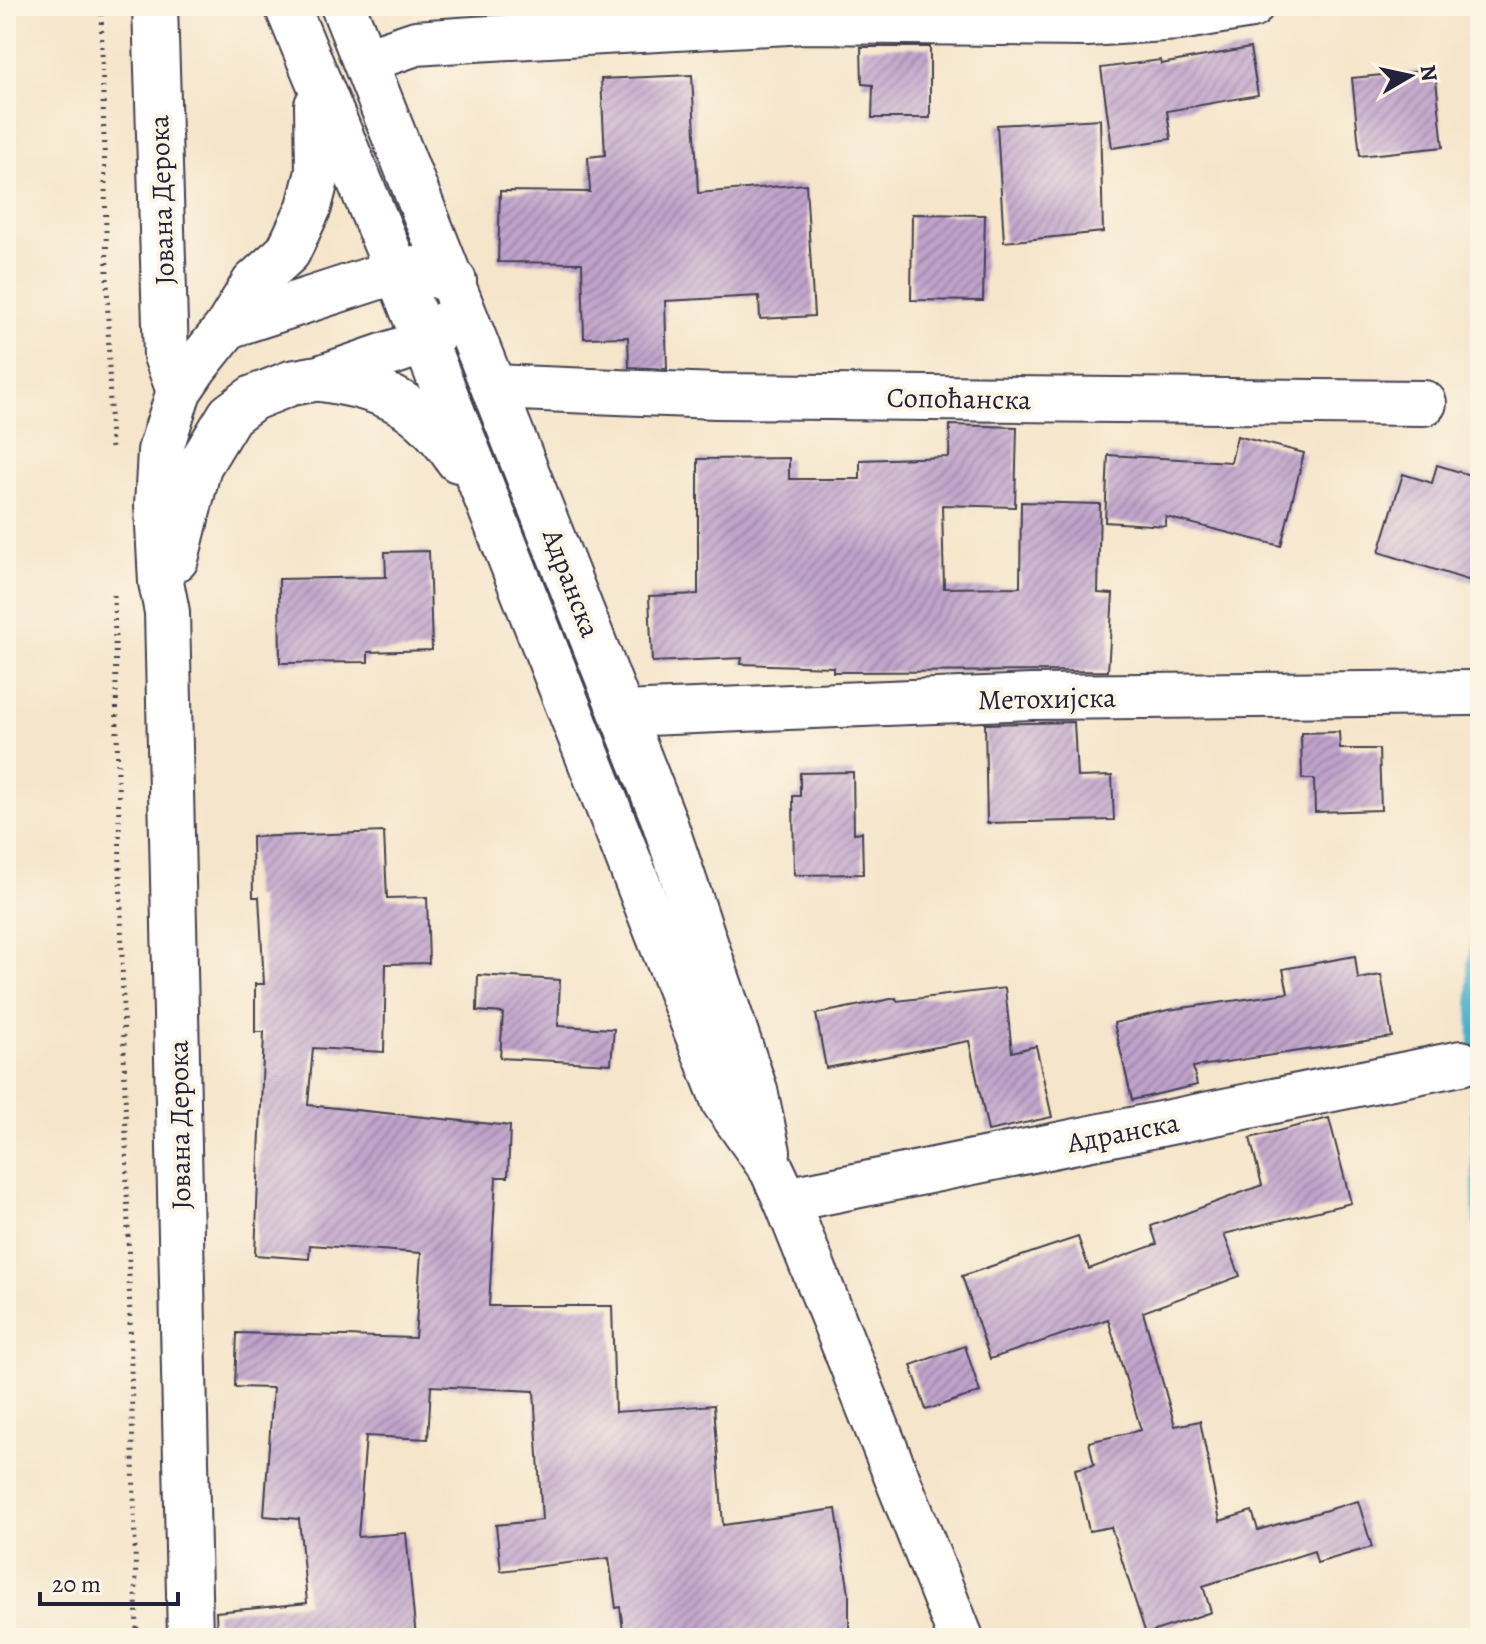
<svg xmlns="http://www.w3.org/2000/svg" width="1486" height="1644" viewBox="0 0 1486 1644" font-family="Alegreya,serif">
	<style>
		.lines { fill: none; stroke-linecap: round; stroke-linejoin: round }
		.stream { stroke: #4aafca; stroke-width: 14 }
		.building { fill: url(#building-hatch) }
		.minor-casing { stroke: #423f50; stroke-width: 48 }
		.major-casing { stroke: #423f50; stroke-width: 48 }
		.path { stroke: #423f50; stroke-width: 5; stroke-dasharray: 2 6; stroke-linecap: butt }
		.minor { stroke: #fff; stroke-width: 44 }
		.major { stroke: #fff; stroke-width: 44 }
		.labels { text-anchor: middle; stroke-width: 8; stroke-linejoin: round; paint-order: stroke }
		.street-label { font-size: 28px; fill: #22223b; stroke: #fcf5e5 }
	</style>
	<defs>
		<pattern id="building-hatch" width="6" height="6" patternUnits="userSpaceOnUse" patternTransform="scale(2)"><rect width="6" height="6" fill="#bfa3cb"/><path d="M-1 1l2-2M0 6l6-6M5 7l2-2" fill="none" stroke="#9b84a6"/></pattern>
	</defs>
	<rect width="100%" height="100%" fill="#fcf5e5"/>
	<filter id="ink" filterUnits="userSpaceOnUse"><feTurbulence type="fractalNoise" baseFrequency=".0125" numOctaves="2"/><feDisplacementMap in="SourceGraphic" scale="16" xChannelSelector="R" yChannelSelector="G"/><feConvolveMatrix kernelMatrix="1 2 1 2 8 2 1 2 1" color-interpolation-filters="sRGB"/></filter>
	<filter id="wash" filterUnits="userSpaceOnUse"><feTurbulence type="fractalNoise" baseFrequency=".006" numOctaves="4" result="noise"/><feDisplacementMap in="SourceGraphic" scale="32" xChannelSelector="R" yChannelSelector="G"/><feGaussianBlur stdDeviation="1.8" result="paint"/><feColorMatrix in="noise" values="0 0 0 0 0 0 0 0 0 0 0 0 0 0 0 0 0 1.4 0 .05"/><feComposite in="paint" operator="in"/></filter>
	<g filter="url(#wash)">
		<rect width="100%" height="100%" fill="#f5e5ca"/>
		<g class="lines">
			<path class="stream" d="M1480,915L1474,966L1480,1221"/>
		</g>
		<g id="blocks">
			<g class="building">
				<path d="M861,47H930V118H872L873,85L862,84Z"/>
				<path d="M1250,48L1258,95L1167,111L1171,139L1112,148L1101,68L1160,60L1161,64Z"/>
				<path d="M1435,70L1443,147L1360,156L1352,78Z"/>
				<path d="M692,75L698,193L806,184L814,316L760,319L759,296L665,301L667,369L629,367L628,337L584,338L582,263L498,262L500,191L590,192L588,157L605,155L601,79Z"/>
				<path d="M1100,119L1103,232L1004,242L997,125Z"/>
				<path d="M912,214L985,215L983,301L911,300Z"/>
				<path d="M950,425L1017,427L1015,507L942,505L944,588L1020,587L1021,502L1100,504L1098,593L1113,594L1108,671L833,672V667L741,664L742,658L652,662L649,596L698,594V459L789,458V479H860V460L949,457Z"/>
				<path d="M1237,436L1304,453L1281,546L1166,517V526L1105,522L1108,455L1231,462Z"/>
				<path d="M1437,465L1480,478V584L1379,552L1403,474L1432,483Z"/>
				<path d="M429,551L432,650L368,652V662L280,663L279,579L386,577L385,552Z"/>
				<path d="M1074,722L1077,777L1112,776L1114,820L987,823L985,724Z"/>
				<path d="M1339,732L1340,749H1379L1381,810L1315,812L1314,779H1302L1301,733Z"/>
				<path d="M853,772L854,833L862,832L863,874L794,875L793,796H800V773Z"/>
				<path d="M384,832L387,898L427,897L429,963L386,964L384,1052L313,1048L308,1105L510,1126L508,1177H496L489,1306H612L615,1412L714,1405L723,1525L836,1509L849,1594V1638H624L620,1607L616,1608L609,1558L501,1571L496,1525L542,1520L534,1391L431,1386L428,1439L366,1436L358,1537L406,1533L416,1638H217L216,1612L307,1603L299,1519L264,1516L273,1388L235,1387L237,1333L415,1338L421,1253L310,1245L309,1259L255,1255L264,1032H255V984H264L259,897H253L252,837Z"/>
				<path d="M1355,956L1358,979L1381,975L1392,1037L1193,1067L1197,1085L1132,1100L1114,1023L1168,1010L1288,993L1283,969Z"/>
				<path d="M478,975L560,980L558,1026L614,1029L611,1064L500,1058L503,1013L477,1011Z"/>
				<path d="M1005,988L1012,1052L1036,1046L1052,1117L988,1131L969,1041L826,1068L816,1014L896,998L897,1001Z"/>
				<path d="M1329,1118L1351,1203L1224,1234L1240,1276L1143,1312L1175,1426L1200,1421L1220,1521L1252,1511L1258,1530L1358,1501L1372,1547L1317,1563L1314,1551L1203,1586L1211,1612L1146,1634L1111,1527L1089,1531L1075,1469L1094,1465L1089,1442L1141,1430L1108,1319L990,1359L962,1276L1078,1237L1089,1269L1157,1244L1151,1226L1262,1185L1250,1138Z"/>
				<path d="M965,1346L980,1392L926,1410L911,1365Z"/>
			</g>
		</g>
	</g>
	<g filter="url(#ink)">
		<use href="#blocks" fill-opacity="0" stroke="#423f50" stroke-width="2"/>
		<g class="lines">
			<defs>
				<g id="minor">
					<path d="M155,6L166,356L179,391"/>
					<path d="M366,60L416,43L474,39L806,21L1087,24L1179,18L1251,6"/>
					<path d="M495,387L716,396L1424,403"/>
					<path d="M623,714L1032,697L1471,693"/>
					<path d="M786,1200L1461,1063"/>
				</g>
				<g id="major">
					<path d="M287,6L397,271L724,1102L772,1170L786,1200L961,1638"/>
					<path d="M343,6L663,818L755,1090L768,1152"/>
					<path d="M228,326L254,283L288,252L309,207L318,172L317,105"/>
					<path d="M321,379C386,388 421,405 458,460"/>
					<path d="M176,559L199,466L230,415L253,398L291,383L319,378L424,342L448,322"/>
					<path d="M190,1638L167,612L161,582L157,506L160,451L179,391L196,366L228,326L397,271L414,269L454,281"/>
				</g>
			</defs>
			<use href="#minor" class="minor-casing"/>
			<use href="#major" class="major-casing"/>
			<g class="path">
				<path d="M101,6L111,453"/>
				<path d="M114,595L137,1638"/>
			</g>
			<use href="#minor" class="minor"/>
			<use href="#major" class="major"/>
		</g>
	</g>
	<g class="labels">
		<g class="street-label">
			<text transform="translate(161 200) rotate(-92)" y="10">Јована Дерока</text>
			<text transform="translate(959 398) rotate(1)" y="10">Сопоћанска</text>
			<text transform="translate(572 583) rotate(69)" y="10">Адранска</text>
			<text transform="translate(1047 698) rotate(-1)" y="10">Метохијска</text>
			<text transform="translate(179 1125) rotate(-91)" y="10">Јована Дерока</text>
			<text transform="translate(1123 1132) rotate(-11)" y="10">Адранска</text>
		</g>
	</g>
	<rect width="1486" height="1644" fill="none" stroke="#fcf5e5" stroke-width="32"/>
	<g transform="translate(1410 76) rotate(81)" stroke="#fcf5e5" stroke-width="6" paint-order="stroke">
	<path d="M0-6L14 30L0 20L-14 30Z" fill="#22223b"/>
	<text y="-12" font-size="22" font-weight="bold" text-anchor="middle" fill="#22223b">N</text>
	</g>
	<path d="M40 1592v12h138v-12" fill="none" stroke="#22223b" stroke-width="4"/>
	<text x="52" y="1592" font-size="24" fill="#22223b" stroke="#fcf5e5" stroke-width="6" paint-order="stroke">20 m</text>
</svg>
